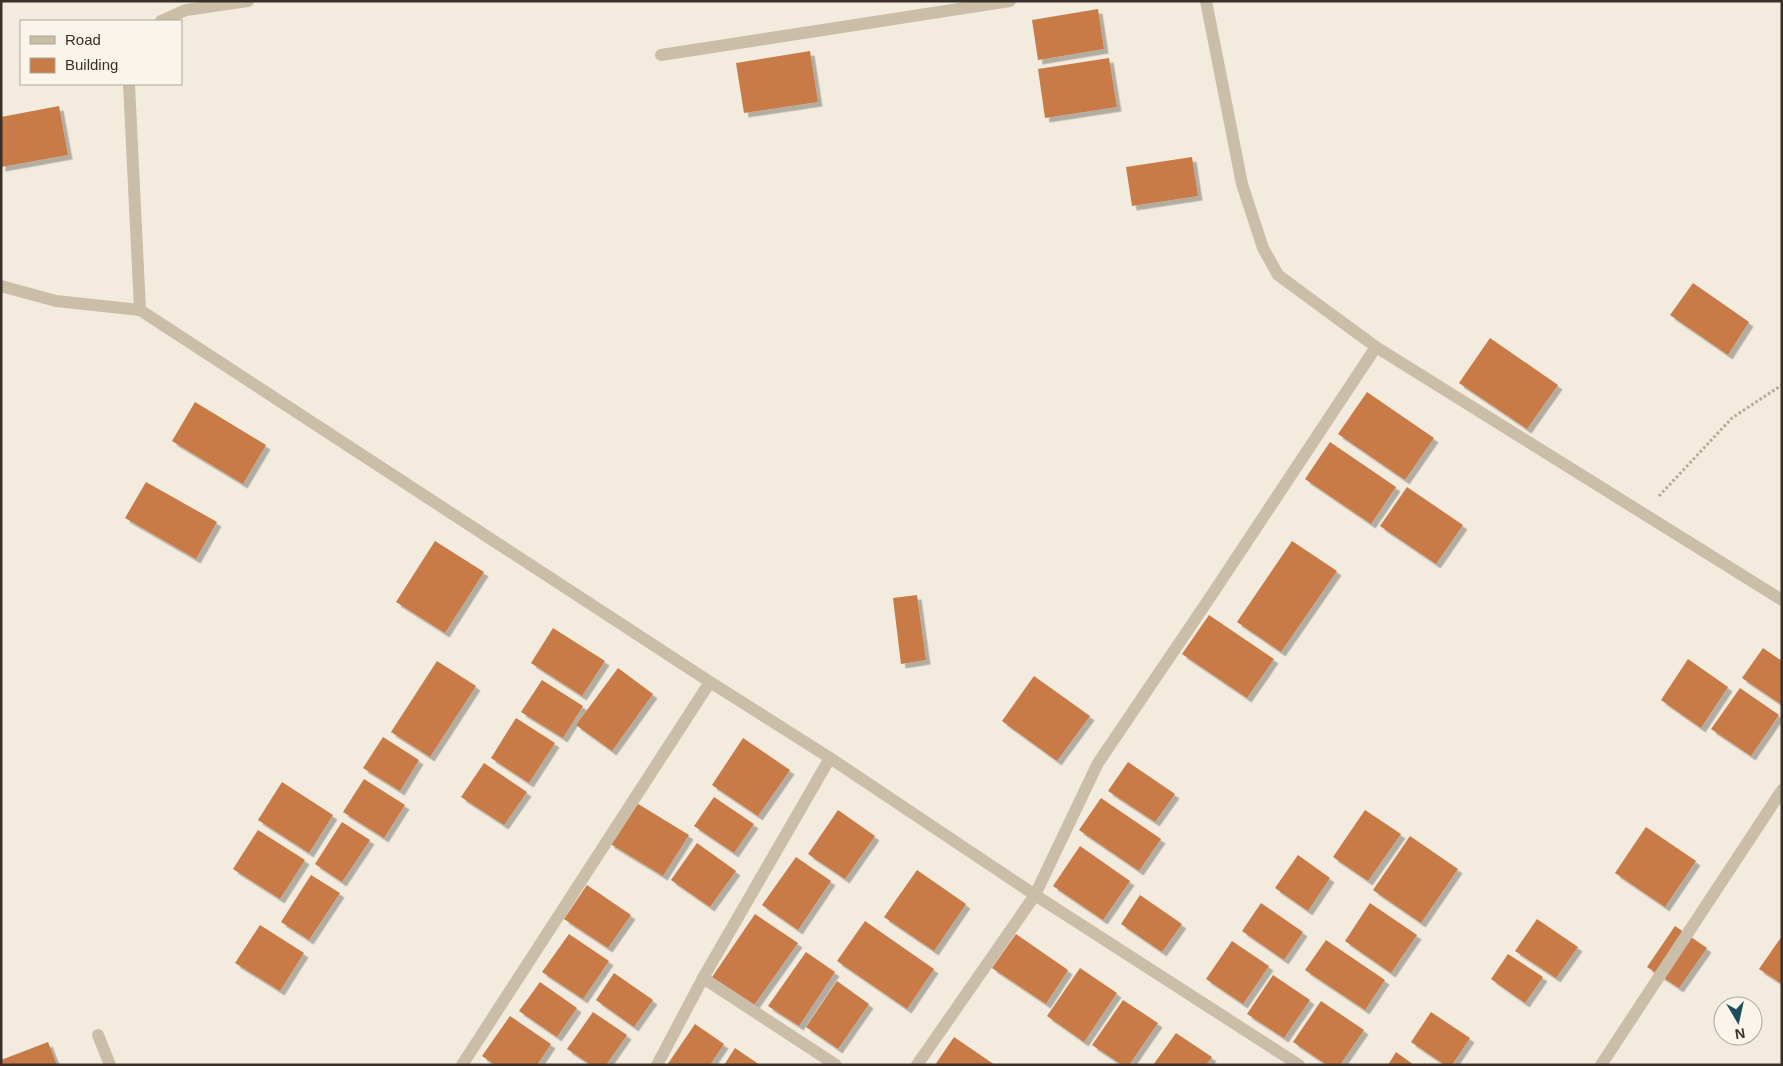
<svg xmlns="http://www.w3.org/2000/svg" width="1783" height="1066" viewBox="0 0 1783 1066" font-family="Arial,sans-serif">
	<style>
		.building { fill: #c87a47; filter: url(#shadow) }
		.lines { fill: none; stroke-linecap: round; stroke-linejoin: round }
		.path { stroke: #b7a893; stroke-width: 3; stroke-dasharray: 2.5 2.5; stroke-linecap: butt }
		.minor { stroke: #cbbea9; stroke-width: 12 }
	</style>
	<defs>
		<filter id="shadow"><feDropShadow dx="4.5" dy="4.5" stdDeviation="0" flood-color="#0004"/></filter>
	</defs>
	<rect width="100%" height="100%" fill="#f3ecde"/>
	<g class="building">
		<path d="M1098,9L1104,49L1038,60L1032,20Z"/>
		<path d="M810,51L818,102L744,113L736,63Z"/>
		<path d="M1109,58L1117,107L1045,118L1038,69Z"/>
		<path d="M59,106L68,155L1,167V117Z"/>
		<path d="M1192,157L1198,196L1132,206L1126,167Z"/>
		<path d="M1693,283L1749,322L1728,355L1670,315Z"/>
		<path d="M1490,338L1558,385L1527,429L1459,383Z"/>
		<path d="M1367,392L1434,438L1405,480L1338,434Z"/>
		<path d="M195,402L266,445L243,484L172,441Z"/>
		<path d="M1330,442L1396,487L1371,524L1305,479Z"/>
		<path d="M146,482L217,522L196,559L125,518Z"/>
		<path d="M1407,487L1463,525L1436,564L1380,526Z"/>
		<path d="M435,541L484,572L445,633L396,602Z"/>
		<path d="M1292,541L1337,571L1281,652L1237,622Z"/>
		<path d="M917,595L926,660L901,664L893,598Z"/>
		<path d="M1209,615L1274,659L1247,698L1182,654Z"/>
		<path d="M553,628L605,661L582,696L531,663Z"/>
		<path d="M1763,648L1782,661V705L1742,678Z"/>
		<path d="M1688,659L1728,687L1701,728L1661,700Z"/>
		<path d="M437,661L476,686L430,757L391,732Z"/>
		<path d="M618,668L653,694L612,751L576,725Z"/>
		<path d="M1034,676L1090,716L1057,761L1002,721Z"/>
		<path d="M542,680L583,706L563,738L521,712Z"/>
		<path d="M1740,688L1779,715L1751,756L1711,729Z"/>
		<path d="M516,718L555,743L529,783L491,758Z"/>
		<path d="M383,737L419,760L400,791L363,768Z"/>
		<path d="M743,738L790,770L758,816L712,785Z"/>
		<path d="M1128,762L1175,794L1155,822L1108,791Z"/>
		<path d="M484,763L527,792L504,825L461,797Z"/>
		<path d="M364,779L405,805L384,838L343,812Z"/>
		<path d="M282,782L333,815L309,853L258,820Z"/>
		<path d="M714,797L754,824L734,853L694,826Z"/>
		<path d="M1101,798L1161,839L1139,871L1079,830Z"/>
		<path d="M635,802L689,835L663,876L609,843Z"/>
		<path d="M838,810L875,836L845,879L808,854Z"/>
		<path d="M1365,810L1401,834L1368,881L1333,857Z"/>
		<path d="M342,822L370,840L342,882L315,864Z"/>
		<path d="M1646,827L1696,861L1665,907L1615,873Z"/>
		<path d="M258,830L305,860L280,899L233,869Z"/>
		<path d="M1410,836L1458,869L1421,923L1373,890Z"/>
		<path d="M697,843L736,871L710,907L671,880Z"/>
		<path d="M1080,846L1130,881L1103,920L1053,886Z"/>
		<path d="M1298,855L1330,878L1308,911L1275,888Z"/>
		<path d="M796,857L831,881L798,930L762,905Z"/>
		<path d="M917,870L966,904L934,951L884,917Z"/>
		<path d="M311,875L340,893L309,940L281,922Z"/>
		<path d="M587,885L631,915L608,948L564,919Z"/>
		<path d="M1140,895L1182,924L1162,952L1121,924Z"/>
		<path d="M1261,903L1303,932L1284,960L1242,931Z"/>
		<path d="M1370,903L1417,935L1391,973L1345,941Z"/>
		<path d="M755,914L798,943L752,1008L710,980Z"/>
		<path d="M1537,919L1578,947L1556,978L1515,951Z"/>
		<path d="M865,921L934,969L907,1009L837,961Z"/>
		<path d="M260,925L304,953L280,991L235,963Z"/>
		<path d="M1675,926L1707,948L1679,988L1647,967Z"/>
		<path d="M569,934L609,961L583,999L542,972Z"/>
		<path d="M1016,934L1068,970L1046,1004L992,968Z"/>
		<path d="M1782,936V984L1759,969Z"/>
		<path d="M1326,940L1385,980L1365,1010L1305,970Z"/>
		<path d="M1232,941L1269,966L1243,1004L1206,979Z"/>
		<path d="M806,952L835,972L799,1026L768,1006Z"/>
		<path d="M1508,954L1543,977L1525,1003L1491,979Z"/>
		<path d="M1080,968L1117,993L1084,1042L1047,1016Z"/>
		<path d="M614,973L653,1000L634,1027L596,1000Z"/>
		<path d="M1273,975L1310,1000L1284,1038L1247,1014Z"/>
		<path d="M837,981L869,1004L838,1049L806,1027Z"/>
		<path d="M540,982L577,1008L557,1037L519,1011Z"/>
		<path d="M1123,1000L1158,1023L1129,1065H1122L1092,1045Z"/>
		<path d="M1321,1001L1364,1030L1340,1065H1327L1293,1042Z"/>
		<path d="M593,1012L627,1035L606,1065H591L567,1049Z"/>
		<path d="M1431,1012L1470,1038L1452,1065H1445L1411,1042Z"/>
		<path d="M510,1016L551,1044L537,1065H495L482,1056Z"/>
		<path d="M695,1024L724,1044L710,1065H667Z"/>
		<path d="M1176,1033L1212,1057L1206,1065H1153Z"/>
		<path d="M954,1037L995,1065H935Z"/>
		<path d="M48,1042L57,1065H1V1060Z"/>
		<path d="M735,1048L760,1065H724Z"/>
		<path d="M1396,1052L1414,1065H1388Z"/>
	</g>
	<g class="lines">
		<path class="path" d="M1659,496L1732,418L1782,385"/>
		<g class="minor">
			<path d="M1206,1L1242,184L1263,248L1278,275L1376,347L1782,600"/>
			<path d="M161,21L186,10L248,1"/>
			<path d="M661,55L1010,1"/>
			<path d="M129,84L140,310"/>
			<path d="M1,286L56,301L140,310L710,682L830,758L1035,895L1098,763L1213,593L1376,347"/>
			<path d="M830,758L703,978L836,1065"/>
			<path d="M98,1035L110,1065"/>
			<path d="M462,1065L710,682"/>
			<path d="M657,1065L703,978"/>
			<path d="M917,1065L1035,895L1299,1065"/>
			<path d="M1601,1065L1782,790"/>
		</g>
	</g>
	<rect width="1783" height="1066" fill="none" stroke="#383029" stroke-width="5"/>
	<rect x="20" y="20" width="162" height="65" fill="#faf5ea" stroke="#aca69d"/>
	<rect x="30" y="36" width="25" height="8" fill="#cbbea9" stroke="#aca69d"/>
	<text x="65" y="45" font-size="15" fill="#383029">Road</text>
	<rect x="30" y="58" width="25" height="15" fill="#c87a47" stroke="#aca69d"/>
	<text x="65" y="70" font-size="15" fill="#383029">Building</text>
	<g transform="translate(1738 1021) rotate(171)"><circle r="24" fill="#faf5ea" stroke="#aca69d"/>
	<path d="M0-4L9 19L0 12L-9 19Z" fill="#1e4e5b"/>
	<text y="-8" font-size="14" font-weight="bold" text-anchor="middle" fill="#383029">N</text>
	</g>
</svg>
